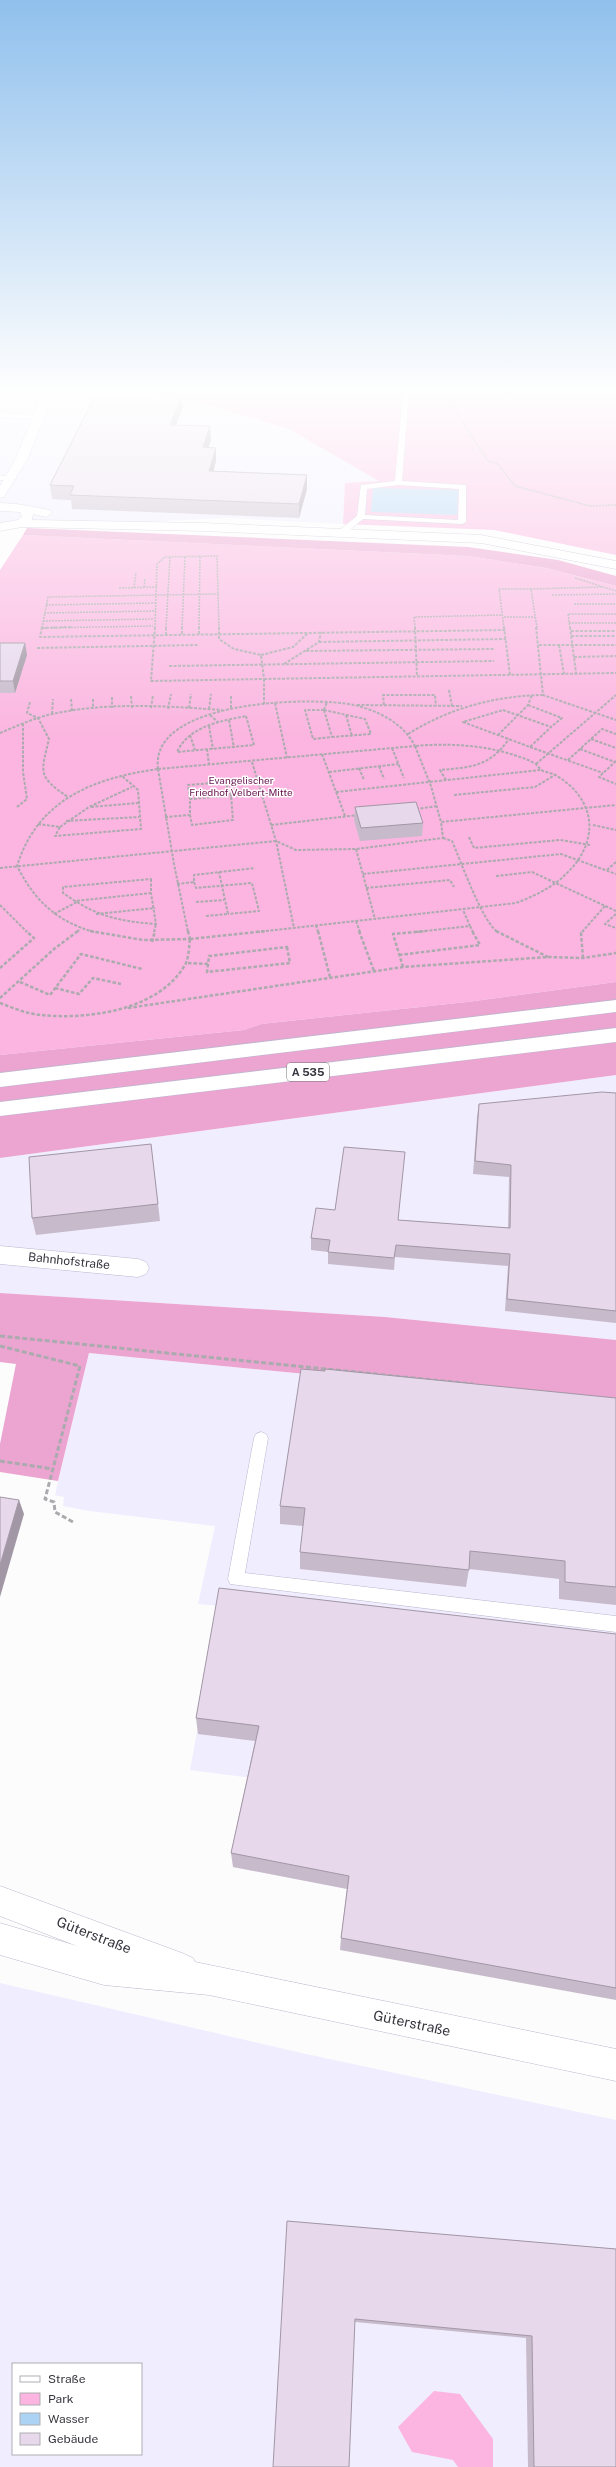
<svg xmlns="http://www.w3.org/2000/svg" width="616" height="2467" viewBox="0 0 616 2467" font-family="'Public Sans',sans-serif">
	<style>
		.built { fill: #f0edff; fill-rule: evenodd }
		.green { fill: #fbb5e0 }
		.forest { fill: #eca4d1 }
		.water { fill: #add3f4 }
		.lines { fill: none; stroke-linecap: round; stroke-linejoin: round }
		.lane-casing { stroke: #bbb7cd; stroke-width: 1 }
		.street-casing { stroke: #bbb7cd; stroke-width: 1 }
		.secondary-casing { stroke: #bbb7cd; stroke-width: 1 }
		.highway-casing { stroke: #bbb7cd; stroke-width: 1 }
		.path-far3 { stroke: #abaaae; stroke-width: 1.5; stroke-dasharray: 2 1; stroke-linecap: butt }
		.path-far2 { stroke: #abaaae; stroke-width: 2; stroke-dasharray: 3 1.5; stroke-linecap: butt }
		.path-far1 { stroke: #abaaae; stroke-width: 2.5; stroke-dasharray: 3.5 2; stroke-linecap: butt }
		.path { stroke: #abaaae; stroke-width: 3; stroke-dasharray: 5 2.5; stroke-linecap: butt }
		.lane { fill: #fff; fill-rule: evenodd }
		.street { fill: #fff; fill-rule: evenodd }
		.secondary { fill: #fff; fill-rule: evenodd }
		.highway { fill: #fff; fill-rule: evenodd }
		.wall { fill: #c7bacb }
		.shaded-wall { fill: #a297a5 }
		.building { fill: #e7d8ec; stroke: #a297a5 }
		.labels { text-anchor: middle; stroke-width: 3; stroke-linejoin: round; paint-order: stroke }
		.far-park-label { font-size: 10px; fill: #691752; stroke: #fff }
		.shield { fill: #fff; stroke: #737278; stroke-width: 1 }
		.shield-label { font-size: 11px; font-weight: bold; fill: #37353e }
		.street-label { font-size: 12px; fill: #37353e; stroke: #fff }
		.near-street-label { font-size: 14px; fill: #37353e; stroke: #fff }
	</style>
	<rect width="100%" height="100%" fill="#fcfcfc"/>
	<g class="built">
		<path d="M0,392L30,394L153,392L216,407L289,429L380,481L345,483L343,524L226,518L27,528L0,524Z"/>
		<path d="M616,1075V1340L385,1317L0,1293V1158Z"/>
		<path d="M89,1353L616,1404V2000L348,1889L233,1867L252,1778L190,1770L220,1606L198,1604L215,1526L89,1511L63,1506L64,1497L55,1495Z"/>
		<path d="M0,1983L306,2054L616,2120V2467H0ZM13,2364H141V2454H13Z"/>
	</g>
	<g class="green">
		<path d="M153,392H616V555L494,530L343,524L345,483L379,481L289,429L216,407Z"/>
		<path d="M23,535L468,556L546,568L616,586V982L467,1002L261,1024L244,1030L0,1055V570Z"/>
		<path d="M434,2391L460,2394L493,2439V2467H458L453,2460L412,2452L398,2427Z"/>
	</g>
	<g class="forest">
		<path d="M27,528L468,547L558,560L616,576V586L546,568L468,556L23,535Z"/>
		<path d="M616,982V1075L0,1158V1055L244,1030L261,1024L467,1002Z"/>
		<path d="M0,1293L385,1317L616,1340V1404L89,1353L58,1481L0,1472V1444L16,1364L0,1362Z"/>
	</g>
	<path class="water" d="M373,488L458,490L457,515L371,512Z"/>
	<g class="lines">
		<defs>
			<g id="lane">
				<path d="M0,392H21L50,397L47,399L0,394Z"/>
				<path d="M403,392H409L402,481L466,485V522L462,524L363,519L343,536H337V532L357,516L361,485L395,481ZM398,485L459,489L458,520L365,515L367,489Z"/>
				<path d="M0,413L38,415L41,417L38,419L0,417Z"/>
				<path d="M0,476H13L17,478L13,480H0Z"/>
				<path d="M261,1432L266,1434L268,1438L245,1573L616,1616V1632L230,1584L228,1579L254,1438L256,1434Z"/>
			</g>
			<path id="street" d="M0,1246L138,1259L146,1262L149,1268L146,1274L138,1277L0,1264Z"/>
			<g id="secondary">
				<path d="M43,392H54L28,458L4,497L0,498V486L16,458Z"/>
				<path d="M0,503L17,504L50,510L52,513L46,517L33,514L32,520L203,523L481,535L616,561V569L481,543L203,531L22,527L0,531V523L18,520L22,516L20,512L0,511Z"/>
				<path d="M0,1886L182,1953L193,1958L195,1962L616,2049V2081L209,1995L104,1985L0,1955V1923L77,1946L0,1916Z"/>
			</g>
			<g id="highway">
				<path d="M616,1000V1012L0,1087V1073Z"/>
				<path d="M616,1028V1042L0,1116V1102Z"/>
			</g>
		</defs>
		<use href="#lane" class="lane-casing"/>
		<use href="#street" class="street-casing"/>
		<use href="#secondary" class="secondary-casing"/>
		<use href="#highway" class="highway-casing"/>
		<g class="path-far3">
			<path d="M453,392L456,397L449,402L488,461L498,464L515,486L590,506L616,505"/>
			<path d="M575,578L616,591"/>
			<path d="M144,587L145,579"/>
			<path d="M119,588L158,587"/>
			<path d="M134,588L136,572"/>
			<path d="M552,595L616,594"/>
			<path d="M574,604H616"/>
			<path d="M46,605L156,603"/>
			<path d="M44,613L156,611"/>
			<path d="M504,617H535"/>
			<path d="M43,621L154,619"/>
			<path d="M569,623H616"/>
			<path d="M41,628L153,626"/>
			<path d="M42,628L48,597L218,594"/>
			<path d="M155,628L157,564L165,557L217,556L219,628"/>
			<path d="M166,628L170,557"/>
			<path d="M182,628L185,557"/>
			<path d="M199,628L200,556"/>
			<path d="M415,628L414,617L503,615"/>
			<path d="M504,628L499,589H531"/>
			<path d="M537,628L531,589L602,587"/>
			<path d="M570,628L568,614H616"/>
		</g>
		<g class="path-far2">
			<path d="M42,627L40,637L505,630"/>
			<path d="M155,627L151,681L264,679"/>
			<path d="M219,627V639L234,649L261,655L264,679"/>
			<path d="M415,627L417,676"/>
			<path d="M504,627L510,675"/>
			<path d="M536,627L543,695L616,720"/>
			<path d="M570,627L576,673"/>
			<path d="M41,628L72,627"/>
			<path d="M571,631H616"/>
			<path d="M182,634V627"/>
			<path d="M199,634V627"/>
			<path d="M166,635V627"/>
			<path d="M571,636H616"/>
			<path d="M319,642L506,639"/>
			<path d="M539,645H616"/>
			<path d="M559,645L564,674"/>
			<path d="M37,648L199,645"/>
			<path d="M306,651L494,649"/>
			<path d="M261,655L293,647L308,633"/>
			<path d="M574,657L616,656"/>
			<path d="M284,664L319,642L321,632"/>
			<path d="M169,666L494,661"/>
			<path d="M264,679V704"/>
			<path d="M264,679L616,673"/>
			<path d="M449,690L452,706"/>
			<path d="M131,696L132,708"/>
			<path d="M231,696V709"/>
			<path d="M112,697V708"/>
			<path d="M71,699L72,711"/>
			<path d="M93,699V709"/>
			<path d="M30,702L27,713L38,718L49,739C41,773 37,776 68,797"/>
			<path d="M275,703L287,758"/>
			<path d="M357,705L462,706"/>
			<path d="M384,705L383,695H435L436,706"/>
			<path d="M528,705L562,718L551,727"/>
			<path d="M151,708L153,695"/>
			<path d="M189,708L191,694"/>
			<path d="M168,709L171,694"/>
			<path d="M209,709L211,694"/>
			<path d="M324,710L365,719L371,734L332,737"/>
			<path d="M324,710L332,737"/>
			<path d="M324,710H305L313,739L332,737"/>
			<path d="M324,710L327,702"/>
			<path d="M503,710L551,727L530,747L463,722Z"/>
			<path d="M52,714L53,699"/>
			<path d="M210,715L218,722"/>
			<path d="M346,715L352,736"/>
			<path d="M246,716L254,745L177,752C189,726 221,721 246,716Z"/>
			<path d="M229,720L234,748"/>
			<path d="M209,726L213,749"/>
			<path d="M0,733C17,726 34,718 52,714C107,702 166,706 222,710"/>
			<path d="M408,734C450,708 494,696 543,695"/>
			<path d="M190,735L195,750"/>
			<path d="M498,735L528,705L532,695"/>
			<path d="M591,739L616,748"/>
			<path d="M415,746L431,786L441,822"/>
			<path d="M530,747L603,773"/>
			<path d="M392,748L404,778"/>
			<path d="M207,749L209,765"/>
			<path d="M580,749L615,762"/>
			<path d="M322,754L345,816"/>
			<path d="M568,760L602,729L616,734"/>
			<path d="M616,761L599,777L616,784"/>
			<path d="M252,762L276,841L294,928"/>
			<path d="M536,764L616,695"/>
			<path d="M379,766L384,779"/>
			<path d="M359,768L364,780"/>
			<path d="M158,769L174,864L188,932"/>
			<path d="M158,769C149,700 311,696 354,705C379,711 403,723 415,746"/>
			<path d="M158,769L415,746"/>
			<path d="M329,772L398,764"/>
			<path d="M446,780L440,770C472,767 489,767 509,739"/>
			<path d="M336,792L540,770"/>
			<path d="M454,795L535,787L555,775"/>
			<path d="M190,799L188,785L225,782L231,795L233,820L192,825L190,815"/>
			<path d="M17,807L27,799L23,772V724"/>
			<path d="M91,807L138,803"/>
			<path d="M416,809L438,806"/>
			<path d="M165,817L190,815V799L261,793"/>
			<path d="M66,821L139,817"/>
			<path d="M38,824L60,827L55,836L141,829L138,790L122,776"/>
			<path d="M271,825L358,815"/>
			<path d="M593,825L616,830"/>
			<path d="M60,827L89,807L132,787"/>
			<path d="M469,837L474,848L560,840L590,845"/>
			<path d="M443,838L452,841C460,859 483,924 498,932"/>
			<path d="M356,849L375,919"/>
			<path d="M0,868L276,841L296,850L356,849L443,838L441,822L616,805"/>
			<path d="M607,870L616,862"/>
			<path d="M363,874L561,854L616,874"/>
			<path d="M496,876L532,872L616,911"/>
			<path d="M151,879V893L75,901L63,893V887Z"/>
			<path d="M194,882L196,888L252,883L259,911L228,914"/>
			<path d="M177,884L194,882V875L255,868"/>
			<path d="M366,888L450,880L454,887"/>
			<path d="M77,902C102,918 127,922 156,924L151,893"/>
			<path d="M196,902L224,900"/>
			<path d="M0,905L27,932"/>
			<path d="M54,914L77,902L75,901"/>
			<path d="M96,914L155,908"/>
			<path d="M616,914L605,924L616,928"/>
			<path d="M206,916L228,914L219,872"/>
			<path d="M356,921L360,932"/>
			<path d="M316,925L318,932"/>
			<path d="M470,926L473,932"/>
			<path d="M77,932L80,929"/>
			<path d="M94,932C56,921 35,901 17,866C38,799 94,778 158,769"/>
			<path d="M154,932L156,924"/>
			<path d="M257,932L516,903C534,896 552,888 566,874C599,843 598,801 557,776C553,773 548,773 543,771C539,769 538,765 534,763C529,760 523,758 517,756C485,745 449,743 415,746"/>
			<path d="M416,932L470,926L463,910"/>
			<path d="M582,932L605,906"/>
		</g>
		<g class="path-far1">
			<path d="M90,931L143,940L190,939"/>
			<path d="M188,931L190,939"/>
			<path d="M318,931L330,977"/>
			<path d="M359,931L374,971"/>
			<path d="M496,931L548,957"/>
			<path d="M190,939L266,931"/>
			<path d="M152,942L155,931"/>
			<path d="M287,947L290,963L207,972L209,956Z"/>
			<path d="M399,955L480,945L472,931"/>
			<path d="M583,958L581,933L583,931"/>
			<path d="M188,963L208,964"/>
			<path d="M403,967L393,934L426,931"/>
			<path d="M0,968L34,938L26,931"/>
			<path d="M20,982L50,995L81,954L142,969"/>
			<path d="M55,988L79,994L93,978L121,984"/>
			<path d="M0,998L54,949L78,931"/>
			<path d="M0,1003C13,1008 27,1014 41,1015C89,1020 161,1010 186,963C189,956 189,946 190,939"/>
			<path d="M128,1008L403,967L548,957L583,958L616,953"/>
		</g>
		<g class="path">
			<path d="M0,1336L473,1384"/>
			<path d="M0,1346L80,1366L45,1499L54,1502L55,1512L73,1522"/>
			<path d="M0,1461L53,1469"/>
		</g>
		<use href="#lane" class="lane"/>
		<use href="#street" class="street"/>
		<use href="#secondary" class="secondary"/>
		<use href="#highway" class="highway"/>
	</g>
	<g class="wall">
		<path d="M97,392H160V393L183,407L176,425L211,440L208,447L216,461L213,471L307,475V489L299,518L72,509L71,500L52,499L50,485Z"/>
		<path d="M0,643H25L27,655L15,693H0Z"/>
		<path d="M355,807L423,823L422,836L360,841L354,820Z"/>
		<path d="M616,1093V1323L505,1311L508,1266L395,1257L394,1270L328,1264V1252L311,1250V1238L399,1220L508,1228L509,1177L473,1174L477,1117L479,1104Z"/>
		<path d="M151,1144L160,1221L36,1235L32,1218Z"/>
		<path d="M616,1398V1605L559,1599V1579L469,1569L466,1587L300,1569V1552L303,1526L280,1524V1506Z"/>
		<path d="M616,1634V2000L340,1950L341,1938L347,1889L233,1867L231,1853L255,1741L198,1734L196,1718Z"/>
		<path d="M287,2221L616,2249V2467H528L526,2338L355,2322Z"/>
	</g>
	<g class="shaded-wall">
		<path d="M182,394L183,407L171,438L170,425Z"/>
		<path d="M210,426L211,440L204,461L203,447Z"/>
		<path d="M216,448V461L210,485L209,471Z"/>
		<path d="M307,475V489L299,518V504Z"/>
		<path d="M25,643L27,655L15,693L13,681Z"/>
		<path d="M19,1500L24,1514L0,1597V1565Z"/>
	</g>
	<g class="building">
		<path d="M97,392H157V393L182,394L170,425L210,426L203,447L216,448L209,471L307,475L299,504L70,495L74,486L50,485Z"/>
		<path d="M0,643H25L13,681H0Z"/>
		<path d="M416,802L423,823L361,828L355,807Z"/>
		<path d="M602,1092L616,1093V1311L507,1299L510,1254L396,1245L394,1258L328,1252L330,1240L311,1238L316,1208L335,1210L344,1147L405,1152L398,1220L510,1228L511,1165L475,1161L479,1104Z"/>
		<path d="M151,1144L158,1204L32,1218L29,1157Z"/>
		<path d="M301,1369L325,1371V1369L616,1398V1587L565,1582V1561L470,1551L469,1570L300,1552L305,1508L280,1506Z"/>
		<path d="M0,1497L19,1500L0,1565Z"/>
		<path d="M219,1588L616,1634V1988L341,1938L349,1876L231,1853L259,1726L196,1718Z"/>
		<path d="M287,2221L616,2249V2467H534L532,2336L355,2319L349,2467H273Z"/>
	</g>
	<linearGradient id="sky" x2="0" y2="1"><stop stop-color="#90c0ed"/><stop offset="0.53" stop-color="#fefefe"/><stop offset="1" stop-color="#fefefe" stop-opacity="0"/></linearGradient>
	<rect width="616" height="738" fill="url(#sky)"/>
	<g class="labels">
		<g class="far-park-label">
			<text x="241" y="784">Evangelischer<tspan x="241" dy="12">Friedhof Velbert-Mitte</tspan></text>
		</g>
		<rect class="shield" x="287" y="1063" width="42" height="18" rx="3"/>
		<g class="shield-label">
			<text x="308" y="1076">A 535</text>
		</g>
		<g class="street-label">
			<text transform="translate(69 1261) rotate(6)" y="4">Bahnhofstraße</text>
		</g>
		<g class="near-street-label">
			<text transform="translate(94 1935) rotate(21)" y="5">Güterstraße</text>
			<text transform="translate(412 2023) rotate(12)" y="5">Güterstraße</text>
		</g>
	</g>
	<rect x="12" y="2363" width="130" height="92" fill="#ffffff" stroke="#afaeb2"/>
	<rect x="20" y="2376" width="20" height="6" fill="#ffffff" stroke="#afaeb2"/>
	<text x="48" y="2383" font-size="12" fill="#37353e">Straße</text>
	<rect x="20" y="2393" width="20" height="12" fill="#fbb5e0" stroke="#afaeb2"/>
	<text x="48" y="2403" font-size="12" fill="#37353e">Park</text>
	<rect x="20" y="2413" width="20" height="12" fill="#add3f4" stroke="#afaeb2"/>
	<text x="48" y="2423" font-size="12" fill="#37353e">Wasser</text>
	<rect x="20" y="2433" width="20" height="12" fill="#e7d8ec" stroke="#afaeb2"/>
	<text x="48" y="2443" font-size="12" fill="#37353e">Gebäude</text>
</svg>
